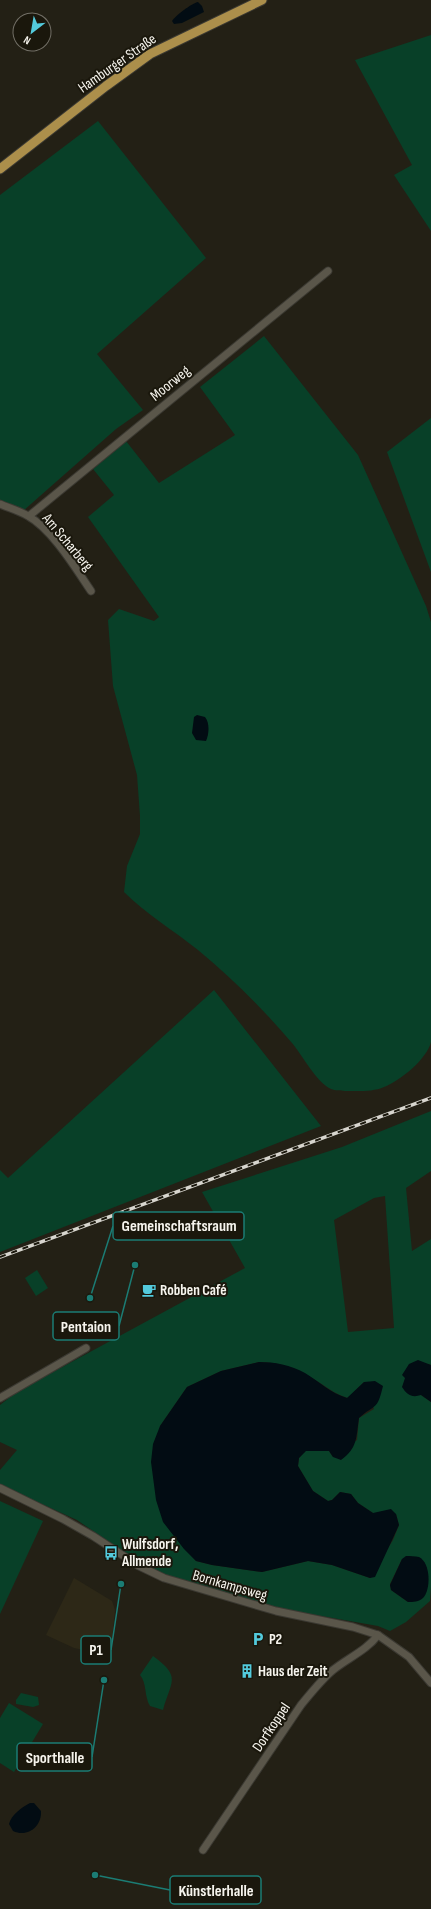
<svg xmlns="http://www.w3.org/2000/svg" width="431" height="1909" viewBox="0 0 431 1909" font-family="'Sofia Sans Condensed',sans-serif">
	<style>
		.built { fill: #2d2817 }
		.green { fill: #084028; fill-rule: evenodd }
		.water { fill: #020c13 }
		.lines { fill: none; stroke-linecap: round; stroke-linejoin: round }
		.minor-casing { stroke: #3b3932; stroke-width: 9 }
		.major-casing { stroke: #3b3932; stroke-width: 11 }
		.minor { stroke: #5a564a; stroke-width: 7 }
		.major { stroke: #ac8f4b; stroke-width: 9 }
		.rail-casing { stroke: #d7d5ce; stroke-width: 3.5 }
		.rail { stroke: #1a170c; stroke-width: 2; stroke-dasharray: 6; stroke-linecap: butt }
		.labels { text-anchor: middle; stroke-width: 4; stroke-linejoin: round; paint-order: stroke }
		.street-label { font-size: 15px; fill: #f6f4ed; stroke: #1a170c }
		.poi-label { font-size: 15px; font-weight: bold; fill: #f6f4ed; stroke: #1a170c; text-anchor: start }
		.leader { fill: none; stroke: #1b7c74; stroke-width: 1.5 }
		.callout-dot { fill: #1b7c74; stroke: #1a170c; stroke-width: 1.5 }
		.callout { fill: #1a170c; stroke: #1b7c74; stroke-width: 1.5 }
		.callout-label { font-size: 16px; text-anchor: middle; font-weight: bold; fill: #f6f4ed }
	</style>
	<rect width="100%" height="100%" fill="#232015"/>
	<path class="built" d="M74,1578L112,1601L115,1610L112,1639L108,1649L95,1652L84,1650L74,1648L46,1635Z"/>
	<g class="green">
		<path d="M431,35V231L394,175L412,165L355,60Z"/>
		<path d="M98,121L206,258L97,354L143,410L116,429L23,511L0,501V195Z"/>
		<path d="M264,336L358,455L426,606L431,622V1042C427,1059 400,1081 384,1087C373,1092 358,1091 345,1091C341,1090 335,1091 331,1089C316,1082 303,1056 292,1043C264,1010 232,978 198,950C173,930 146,914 124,892L127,866L140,834V816L137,775L113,686L108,620L119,609L154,621L159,617L88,517L114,495L93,469L126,441L159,483L235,435L200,387Z"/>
		<path d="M431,418V572L387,452Z"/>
		<path d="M214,990L321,1126L0,1252V1170L8,1178Z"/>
		<path d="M431,1111V1171L406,1188L412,1251L431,1239V1365L428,1364L421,1395L431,1402V1587L430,1601L406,1622L390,1631L378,1626L276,1608L165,1575L140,1563L77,1520L0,1485V1470L17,1450L0,1442V1405L18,1391L245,1268L202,1192L342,1147ZM385,1196L394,1328L348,1332L334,1220L374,1198ZM259,1362C281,1362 302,1371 320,1383C331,1390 335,1394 348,1398L364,1382L374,1409L359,1418L357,1440L333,1457L329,1451H305L299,1458L298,1466L313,1491L328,1501L332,1500L340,1492L351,1494L358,1503L373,1513L396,1514L399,1525L393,1540L370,1578L332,1565L308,1561L262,1572L212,1565L196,1561L191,1555L160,1426L187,1387L221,1371ZM402,1559L408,1602L391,1590L390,1584Z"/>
		<path d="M37,1270L48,1288L36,1296L25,1278Z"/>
		<path d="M0,1501L43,1521L0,1614Z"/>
		<path d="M153,1656C182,1677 171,1681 163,1710L150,1706C144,1696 147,1683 140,1675Z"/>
		<path d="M21,1693L38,1697L39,1705L33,1707L16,1704V1700Z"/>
		<path d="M9,1703L43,1724L14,1772L0,1763V1718Z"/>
	</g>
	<g class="water">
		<path d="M198,2L202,6L204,12L182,23L174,24L172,21C175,16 192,3 198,2Z"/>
		<path d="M197,715L205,717C210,723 209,734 206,741L196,740L192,733L194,717Z"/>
		<path d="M418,1360L431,1365V1402L421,1395C412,1398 407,1395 402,1387L405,1378L402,1375L409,1364Z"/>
		<path d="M259,1362C274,1362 291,1365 305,1373C320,1382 330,1393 347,1398L364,1382L375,1381L383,1386C377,1411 376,1403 359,1418C356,1437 358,1448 341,1460L333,1457L329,1451H306L299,1458L298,1466L313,1491L328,1501L332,1500L340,1492L351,1494L358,1503L373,1513L391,1509L396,1514L399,1525L375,1577L370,1578L332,1565L308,1561L262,1572L212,1565L196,1561L184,1549L163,1522L156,1500L151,1462L153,1444L160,1426L187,1387L221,1371Z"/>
		<path d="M406,1556C410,1556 415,1556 419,1557C431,1563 431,1590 423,1598C419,1602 413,1602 408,1602L391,1590L390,1585L402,1559Z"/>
		<path d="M30,1803H34L41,1811C42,1826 28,1838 13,1831L9,1824C11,1815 22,1807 30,1803Z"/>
	</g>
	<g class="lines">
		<defs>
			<g id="minor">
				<path d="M0,504C9,508 20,511 28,516C52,529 76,569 91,591"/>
				<path d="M29,516L328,271"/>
				<path d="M0,1398L86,1348"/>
				<path d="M0,1488L63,1519L93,1536L139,1566L164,1578L276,1611L353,1627L378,1635L409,1657L431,1683"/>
				<path d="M203,1850L301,1705C311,1693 321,1680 333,1670C348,1658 367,1650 378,1635"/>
			</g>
			<path id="major" d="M0,169L106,86L150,54L262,0"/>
		</defs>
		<use href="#minor" class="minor-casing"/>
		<use href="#major" class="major-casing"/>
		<use href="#minor" class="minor"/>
		<use href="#major" class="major"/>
		<defs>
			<path id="rail" d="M0,1257L431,1098"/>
		</defs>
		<use href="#rail" class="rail-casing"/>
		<use href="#rail" class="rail"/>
	</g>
	<defs>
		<symbol id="cafe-bare" viewBox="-9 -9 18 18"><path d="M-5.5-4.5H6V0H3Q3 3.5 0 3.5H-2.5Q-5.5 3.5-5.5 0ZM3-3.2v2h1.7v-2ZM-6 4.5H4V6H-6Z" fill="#53cadc" stroke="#1a170c" stroke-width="2.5" paint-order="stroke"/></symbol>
		<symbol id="bus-bare" viewBox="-9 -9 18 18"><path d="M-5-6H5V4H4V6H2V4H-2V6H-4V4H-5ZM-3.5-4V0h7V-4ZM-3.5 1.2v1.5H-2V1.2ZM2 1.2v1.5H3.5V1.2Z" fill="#53cadc" stroke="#1a170c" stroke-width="2.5" paint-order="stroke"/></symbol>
		<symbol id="parking-bare" viewBox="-9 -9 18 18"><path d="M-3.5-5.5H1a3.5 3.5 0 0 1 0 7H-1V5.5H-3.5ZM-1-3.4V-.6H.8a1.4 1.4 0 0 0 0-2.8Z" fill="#53cadc" stroke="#1a170c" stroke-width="2.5" paint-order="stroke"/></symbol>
		<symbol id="building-bare" viewBox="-9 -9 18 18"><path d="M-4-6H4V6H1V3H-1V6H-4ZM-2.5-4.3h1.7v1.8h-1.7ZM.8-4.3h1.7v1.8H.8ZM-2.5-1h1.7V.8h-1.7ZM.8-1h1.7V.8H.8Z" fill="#53cadc" stroke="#1a170c" stroke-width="2.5" paint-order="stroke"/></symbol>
	</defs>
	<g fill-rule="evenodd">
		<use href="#cafe-bare" x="139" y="1280" width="20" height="20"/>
		<use href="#bus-bare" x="101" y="1543" width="20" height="20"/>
		<use href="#parking-bare" x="248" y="1629" width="20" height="20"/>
		<use href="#building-bare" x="237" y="1661" width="20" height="20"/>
	</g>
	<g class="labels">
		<g class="street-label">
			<text transform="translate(117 63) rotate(-35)" y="5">Hamburger Straße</text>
			<text transform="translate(170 383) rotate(-39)" y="5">Moorweg</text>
			<text transform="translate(68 542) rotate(50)" y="5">Am Scharberg</text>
			<text transform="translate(230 1585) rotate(16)" y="5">Bornkampsweg</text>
			<text transform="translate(271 1727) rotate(-56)" y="5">Dorfkoppel</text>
		</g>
		<g class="poi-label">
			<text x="160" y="1295">Robben Café</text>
			<text x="122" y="1549">Wulfsdorf,<tspan x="122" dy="17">Allmende</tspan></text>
			<text x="269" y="1644">P2</text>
			<text x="258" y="1676">Haus der Zeit</text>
		</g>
	</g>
	<path class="leader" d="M90 1298L113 1226M135 1265L119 1326M121 1584L111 1650M104 1680L92 1757M95 1875L170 1890"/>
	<g class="callout-dot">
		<circle cx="90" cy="1298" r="4"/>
		<circle cx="135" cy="1265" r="4"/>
		<circle cx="121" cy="1584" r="4"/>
		<circle cx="104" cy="1680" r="4"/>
		<circle cx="95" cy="1875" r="4"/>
	</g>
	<g class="callout">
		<rect x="113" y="1212" width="131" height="28" rx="4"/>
		<rect x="53" y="1312" width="66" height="28" rx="4"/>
		<rect x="81" y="1636" width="30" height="28" rx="4"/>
		<rect x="17" y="1743" width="75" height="28" rx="4"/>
		<rect x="170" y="1876" width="91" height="28" rx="4"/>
	</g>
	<g class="callout-label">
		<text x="179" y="1231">Gemeinschaftsraum</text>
		<text x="86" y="1332">Pentaion</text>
		<text x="96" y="1655">P1</text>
		<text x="55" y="1763">Sporthalle</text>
		<text x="216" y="1896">Künstlerhalle</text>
	</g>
	<g transform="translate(32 32) rotate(211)"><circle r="19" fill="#1a170c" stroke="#726f66"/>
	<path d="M0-3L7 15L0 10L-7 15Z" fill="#53cadc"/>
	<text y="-6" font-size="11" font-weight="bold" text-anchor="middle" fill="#f6f4ed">N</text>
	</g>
</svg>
